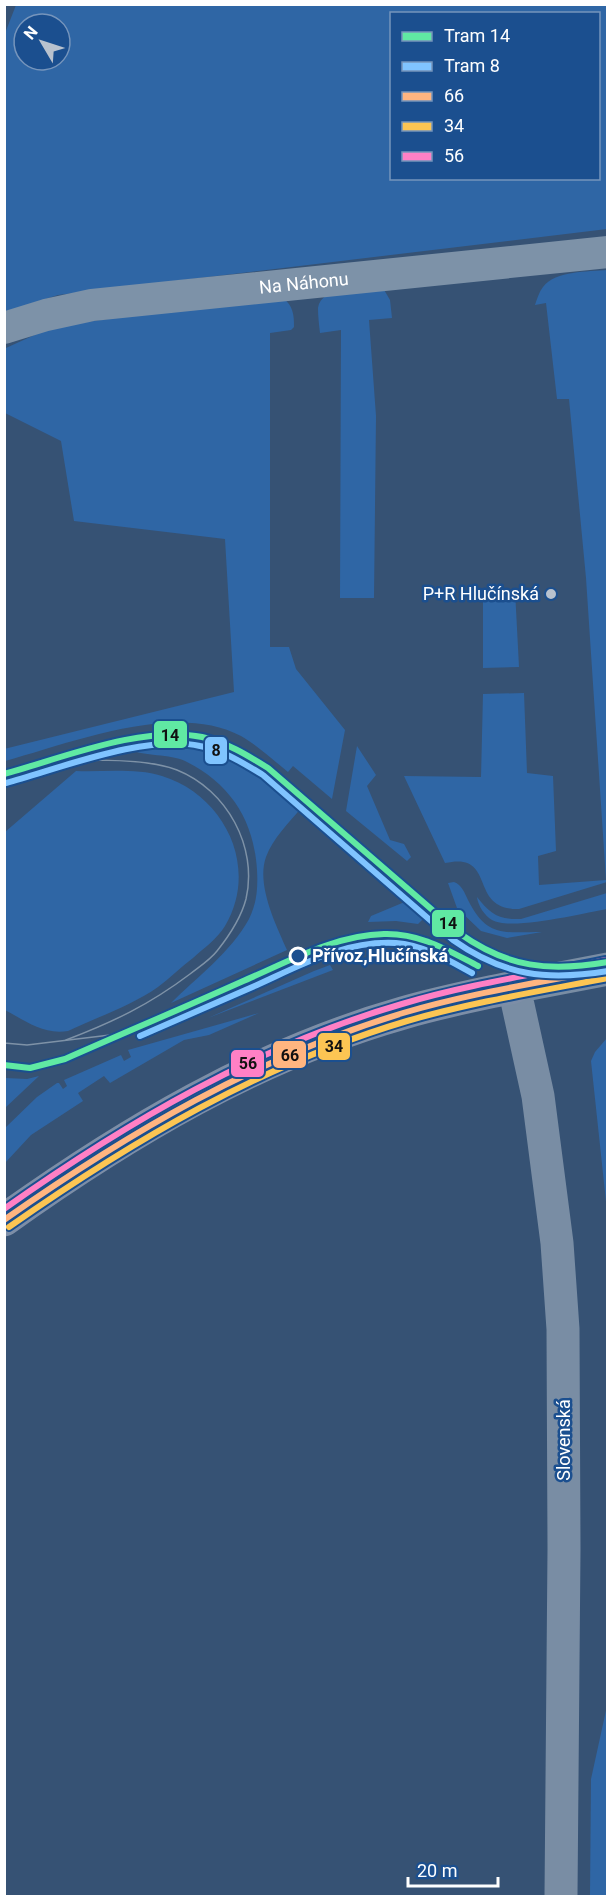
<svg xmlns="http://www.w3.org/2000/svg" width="612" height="1901" viewBox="0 0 612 1901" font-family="Roboto,sans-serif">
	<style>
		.green { fill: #2f66a5; fill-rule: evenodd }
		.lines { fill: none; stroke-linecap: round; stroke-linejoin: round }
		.street { stroke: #7d92a8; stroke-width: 32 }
		.secondary { stroke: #798da4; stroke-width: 33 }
		.primary { stroke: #7d8ea7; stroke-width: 33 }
		.tram { stroke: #7e92a7; stroke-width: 1.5 }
		.bus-1-casing { stroke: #1b4f8f; stroke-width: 10 }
		.bus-2-casing { stroke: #1b4f8f; stroke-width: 10 }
		.bus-3-casing { stroke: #1b4f8f; stroke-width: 10 }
		.bus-1 { stroke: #ffb580; stroke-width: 6 }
		.bus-2 { stroke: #fcc553; stroke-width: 6 }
		.bus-3 { stroke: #ff80c5; stroke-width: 6 }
		.tram-1-casing { stroke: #1b4f8f; stroke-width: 10 }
		.tram-2-casing { stroke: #1b4f8f; stroke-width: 10 }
		.tram-1 { stroke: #60e9a3; stroke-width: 6 }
		.tram-2 { stroke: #80c4ff; stroke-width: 6 }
		.poi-dot { fill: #b9c2ce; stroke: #1b4f8f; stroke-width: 2 }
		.stop-dot { fill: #1b4f8f; stroke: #fff; stroke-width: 3 }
		.labels { text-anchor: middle; stroke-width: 5; stroke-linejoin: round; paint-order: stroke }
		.street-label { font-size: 18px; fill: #fff; stroke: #1b4f8f }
		.poi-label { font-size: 18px; fill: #fff; stroke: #1b4f8f; text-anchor: end }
		.stop-label { font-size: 18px; font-weight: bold; fill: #fff; stroke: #1b4f8f; text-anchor: start }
		.line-badge { stroke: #1b4f8f; stroke-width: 2 }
		.pale-badge-label { font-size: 16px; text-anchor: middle; font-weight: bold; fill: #111 }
	</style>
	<rect width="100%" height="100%" fill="#365274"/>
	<g class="green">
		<path d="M16,5H607V229L58,295L5,312L4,36ZM392,14H598V178H392ZM24,24H60V60H24Z"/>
		<path d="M607,270V882L519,909C467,910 498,851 445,863L404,776L481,777L483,694L524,693L527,773L553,776L556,851L538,856L539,885L606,880L586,578L569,399H557L546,303L535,305C537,299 539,292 543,287C556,270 588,272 607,270Z"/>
		<path d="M383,288L390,300L392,318L369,320L376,416L374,598H340L341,330L320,333C319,325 318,316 318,308C321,285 365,289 383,288Z"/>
		<path d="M283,298C293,306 294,314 294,327L291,330L270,333V647H289L296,669L345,730L332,799L293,766L288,772C273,760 257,745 241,736C175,701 71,743 5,761L4,749L234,692L225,539L74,521L61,441L5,413L6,348L52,327L247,299Z"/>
		<path d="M515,590L519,667L483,668V598Z"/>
		<path d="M163,743C175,743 188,744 200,746C240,753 272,783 301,808C289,823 273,838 266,857C256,885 276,925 287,950L171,1003C197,977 231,952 249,919C257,903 258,887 257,870C254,820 230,783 185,761C171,754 142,756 132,750Z"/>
		<path d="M357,746L376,775L367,786L390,840L404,844L411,857L407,861L346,811Z"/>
		<path d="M76,771C104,772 136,768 162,776C224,795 260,867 225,926C217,939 204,948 193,958C181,967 170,978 158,987C131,1006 97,1017 68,1031C43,1035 26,1021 5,1010V832Z"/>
		<path d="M454,882C462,885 464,892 468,900C487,938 504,932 542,932L507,938L481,931L457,908L448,883Z"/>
		<path d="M607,893V909C584,913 511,931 492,920C485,916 478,906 477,897C490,914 499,920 521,919Z"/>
		<path d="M407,901L423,914L424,918L418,924L396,921L368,922L371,916Z"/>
		<path d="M330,965L333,970L208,1018L314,971Z"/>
		<path d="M259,1013L209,1035L184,1040L110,1083L104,1076L78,1093L83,1101L31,1135L5,1163V1128L37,1097L57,1083H59L63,1089L67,1086L64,1080L121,1055L124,1061L131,1057L128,1050Z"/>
		<path d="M607,1038V1211L591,1061L595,1052Z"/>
		<path d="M39,1076L5,1108V1078L27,1079Z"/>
		<path d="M607,1706V1896H590L591,1779Z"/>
	</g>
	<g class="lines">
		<path class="street" id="s1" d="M4,328L46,315L92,305L608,252"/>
		<path class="secondary" d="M561,1896L564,1549L563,1329L557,1243L538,1096L514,987L608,969"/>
		<path class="primary" d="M4,1220C126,1133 258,1054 403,1013C440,1002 477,995 514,987"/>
		<g class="tram">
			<path d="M37,765C74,759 143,757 177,770C227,790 258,847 246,899C241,918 229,936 217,951C210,960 199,967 190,974C149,1005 113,1022 66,1040"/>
			<path d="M4,1043L27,1045L110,1035L136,1028"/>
		</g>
		<defs>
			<path id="bus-1" d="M4,1220C128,1133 257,1057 403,1013C470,993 539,983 608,969"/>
			<path id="bus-2" d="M9,1227C132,1141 262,1064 407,1021C473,1002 541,991 608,978"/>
			<path id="bus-3" d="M4,1209C127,1122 257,1046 402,1004C469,984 538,974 606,960"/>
		</defs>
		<use href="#bus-1" class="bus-1-casing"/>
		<use href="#bus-2" class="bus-2-casing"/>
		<use href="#bus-3" class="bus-3-casing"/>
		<use href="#bus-1" class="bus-1"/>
		<use href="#bus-2" class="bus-2"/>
		<use href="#bus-3" class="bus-3"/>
		<defs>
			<g id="tram-1">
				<path d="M4,774C62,758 143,725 202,737C226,742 247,755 268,768L459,933C508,968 549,972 608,962"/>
				<path d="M4,1065L30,1068L65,1059C124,1033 183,1008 241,982C286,963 334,935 384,934C420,933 447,950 478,966"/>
			</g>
			<g id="tram-2">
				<path d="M6,783C61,768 146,734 200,746C223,750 243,763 263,775L453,940C504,976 547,981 608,971"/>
				<path d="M140,1036C179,1019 218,1002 257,985C301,965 346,940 396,943C423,945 448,960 472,973"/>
			</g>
		</defs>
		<use href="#tram-1" class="tram-1-casing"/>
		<use href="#tram-2" class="tram-2-casing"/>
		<use href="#tram-1" class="tram-1"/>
		<use href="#tram-2" class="tram-2"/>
	</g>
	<circle class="poi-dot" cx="551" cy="594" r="6"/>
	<circle class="stop-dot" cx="298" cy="956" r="8"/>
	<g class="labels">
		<g class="street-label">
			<text dy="6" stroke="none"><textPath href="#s1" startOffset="304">Na Náhonu</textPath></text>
			<text transform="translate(564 1440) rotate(-90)" y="6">Slovenská</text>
		</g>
		<g class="poi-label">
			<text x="539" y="600">P+R Hlučínská</text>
		</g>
		<g class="stop-label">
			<text x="312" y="962">Přívoz,Hlučínská</text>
		</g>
	</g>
	<g class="line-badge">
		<rect x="153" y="720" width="35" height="29" rx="6" fill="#60e9a3"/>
		<rect x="204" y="736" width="24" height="29" rx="6" fill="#80c4ff"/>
		<rect x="431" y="909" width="34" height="29" rx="6" fill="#60e9a3"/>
		<rect x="317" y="1032" width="34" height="29" rx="6" fill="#fcc553"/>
		<rect x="272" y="1040" width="35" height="29" rx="6" fill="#ffb580"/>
		<rect x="230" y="1049" width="35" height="29" rx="6" fill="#ff80c5"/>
	</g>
	<g class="pale-badge-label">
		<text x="170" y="741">14</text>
		<text x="216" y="756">8</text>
		<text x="448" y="929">14</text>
		<text x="334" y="1052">34</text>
		<text x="290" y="1061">66</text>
		<text x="248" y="1069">56</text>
	</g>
	<rect width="612" height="1901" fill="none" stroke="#ffffff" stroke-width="12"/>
	<rect x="390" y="12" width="210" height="168" fill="#1b4f8f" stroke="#7695bc" stroke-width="1.5"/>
	<rect x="402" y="32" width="30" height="9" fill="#60e9a3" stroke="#7695bc" stroke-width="1.5"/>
	<text x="444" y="42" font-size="18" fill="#ffffff">Tram 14</text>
	<rect x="402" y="62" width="30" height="9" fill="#80c4ff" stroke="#7695bc" stroke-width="1.5"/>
	<text x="444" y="72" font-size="18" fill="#ffffff">Tram 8</text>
	<rect x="402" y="92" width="30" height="9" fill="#ffb580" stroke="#7695bc" stroke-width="1.5"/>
	<text x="444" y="102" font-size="18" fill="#ffffff">66</text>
	<rect x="402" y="122" width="30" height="9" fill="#fcc553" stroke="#7695bc" stroke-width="1.5"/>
	<text x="444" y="132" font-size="18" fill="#ffffff">34</text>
	<rect x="402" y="152" width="30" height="9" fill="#ff80c5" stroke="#7695bc" stroke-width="1.5"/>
	<text x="444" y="162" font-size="18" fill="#ffffff">56</text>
	<g transform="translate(42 42) rotate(309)"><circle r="28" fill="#1b4f8f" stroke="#7695bc" stroke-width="1.5"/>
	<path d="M0-4.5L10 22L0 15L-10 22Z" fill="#b9c2ce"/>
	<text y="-9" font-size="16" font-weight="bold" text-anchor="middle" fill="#ffffff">N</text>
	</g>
	<path d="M408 1877v9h90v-9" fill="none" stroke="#ffffff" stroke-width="3"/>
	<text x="417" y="1877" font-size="18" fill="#ffffff" stroke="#1b4f8f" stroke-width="4.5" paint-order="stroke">20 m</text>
</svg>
